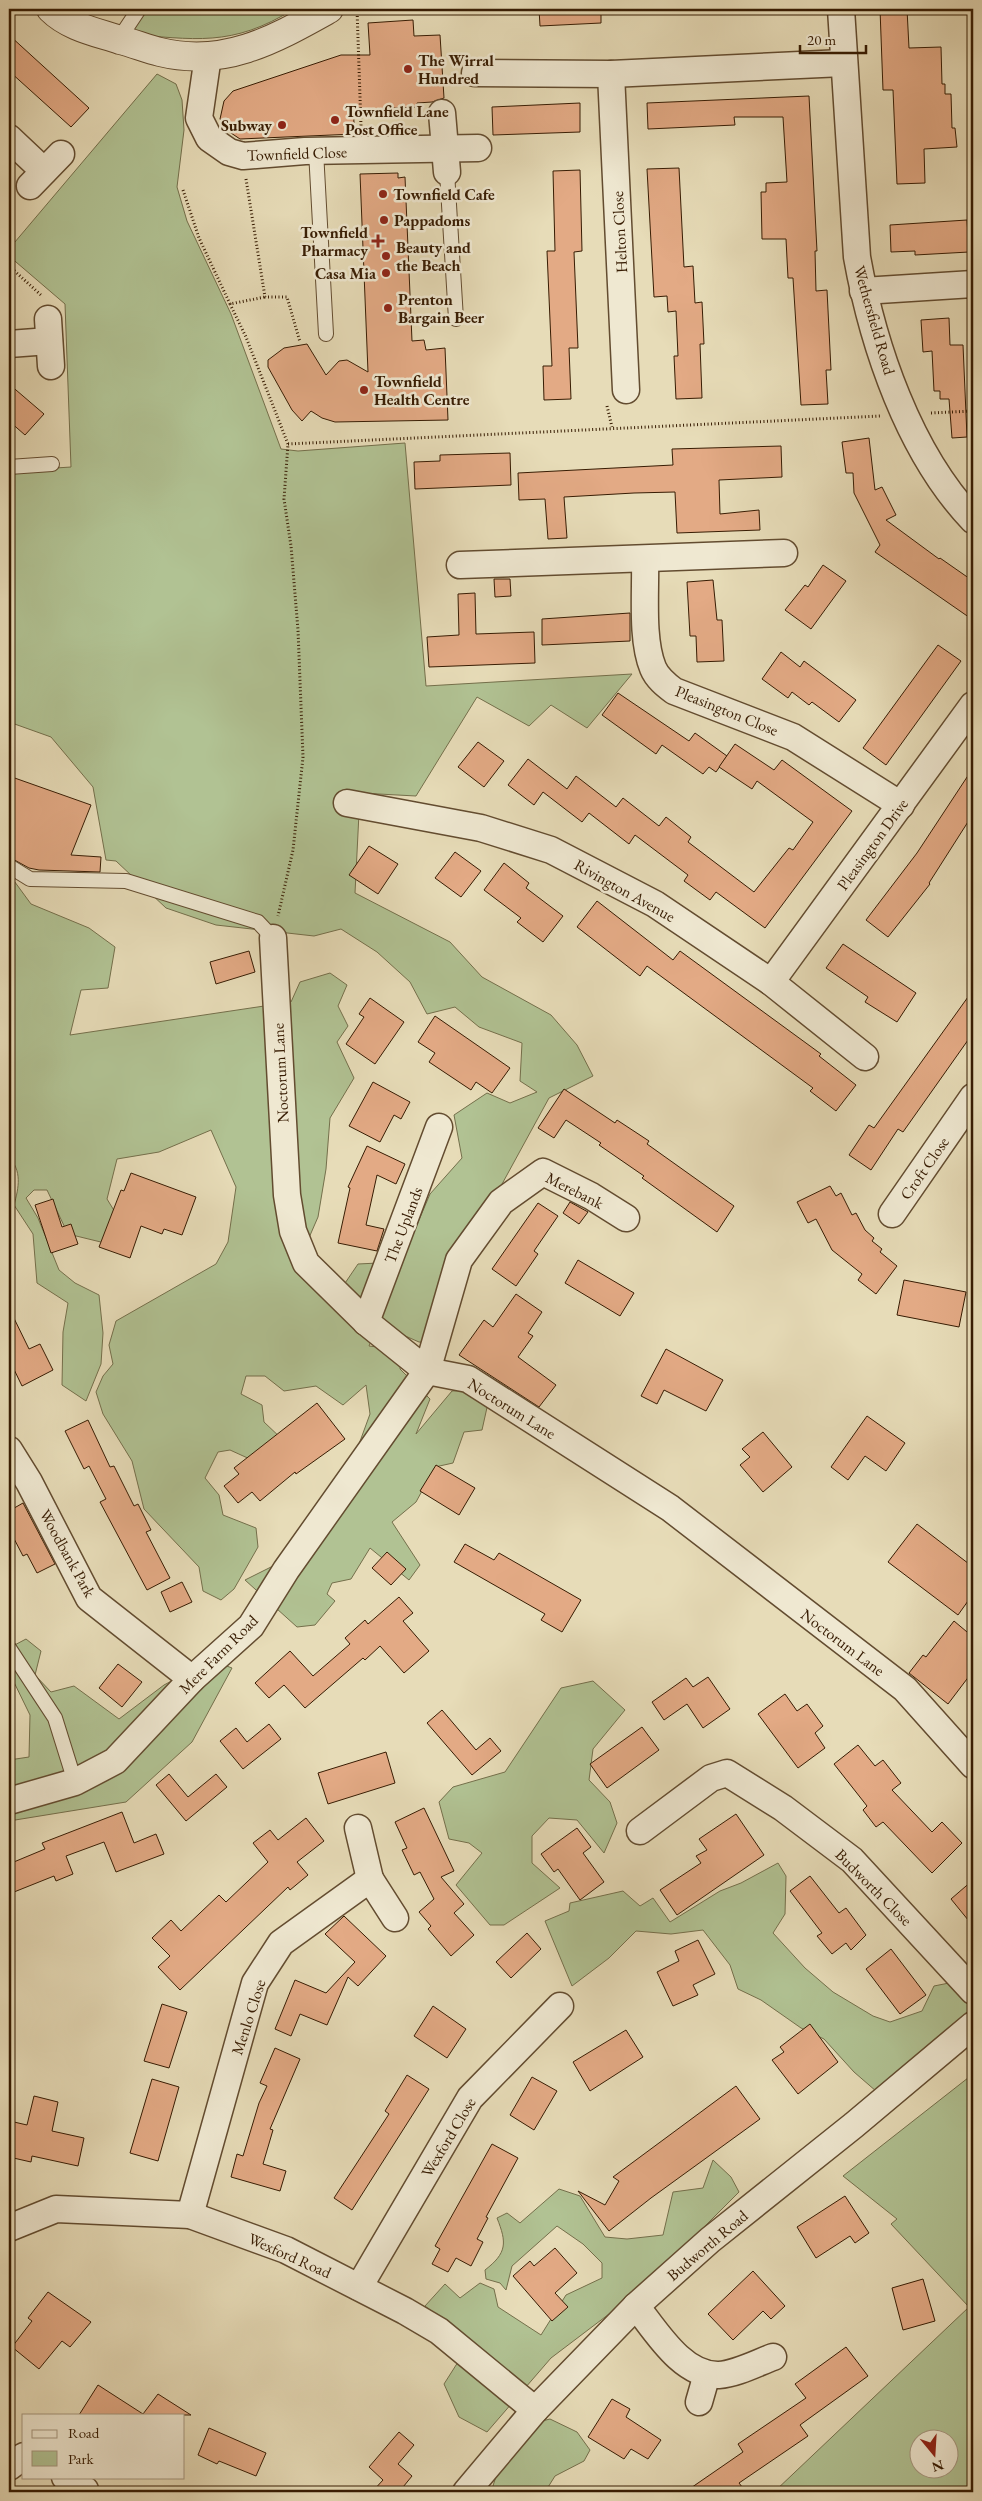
<svg xmlns="http://www.w3.org/2000/svg" width="982" height="2501" viewBox="0 0 982 2501" font-family="'EB Garamond',serif">
	<style>
		.green { fill: #b1c293; stroke: #746f4b; fill-rule: evenodd }
		.building { fill: #e3aa85; stroke: #371c03 }
		.lines { fill: none; stroke-linecap: round; stroke-linejoin: round }
		.service-casing { stroke: #634c30; stroke-width: 16 }
		.minor-casing { stroke: #634c30; stroke-width: 29 }
		.tertiary-casing { stroke: #634c30; stroke-width: 30 }
		.path { stroke: #371c03; stroke-width: 3; stroke-dasharray: 1 2.5; stroke-linecap: butt }
		.service { stroke: #efe8d1; stroke-width: 14 }
		.minor { stroke: #efe8d1; stroke-width: 26 }
		.tertiary { stroke: #efe8d1; stroke-width: 28 }
		.poi-dot { fill: #8f2418; stroke: #efe8d1; stroke-width: 2 }
		.labels { text-anchor: middle; stroke-width: 5; stroke-linejoin: round; paint-order: stroke }
		.poi-label { font-size: 16px; font-weight: bold; fill: #371c03; stroke: #efe8d1; text-anchor: start }
		.street-label { font-size: 16px; fill: #371c03; stroke: #efe8d1 }
	</style>
	<rect width="100%" height="100%" fill="#e7dcb8"/>
	<filter id="stains"><feTurbulence type="fractalNoise" baseFrequency=".004" numOctaves="4"/><feColorMatrix values="0 0 0 0 .2 0 0 0 0 .09 0 0 0 0 .02 0 0 0 .5 -.17"/></filter>
	<radialGradient id="worn" r=".72"><stop offset=".6" stop-color="#630" stop-opacity="0"/><stop offset="1" stop-color="#630" stop-opacity=".3"/></radialGradient>
	<g class="green">
		<path d="M149,9H294C231,48 195,39 125,34Z"/>
		<path d="M157,74L176,84L182,100L184,130L177,187L187,221L231,314L281,449L298,451L405,443L426,686L632,674L587,728L551,705L529,726L477,697L416,796L360,793L355,893L450,942L482,977L551,1015L577,1045L593,1076L549,1098L478,1228L443,1344L419,1342L378,1324L369,1346L402,1350L400,1369L430,1399L416,1434L452,1391L465,1390L488,1403L482,1430L464,1432L453,1463L435,1467L416,1502L392,1522L420,1565L409,1580L370,1548L351,1579L332,1583L327,1594L335,1601L315,1625L297,1627L245,1580L281,1562L355,1455L370,1414L366,1385L343,1405L316,1386L284,1391L265,1376H246L241,1394L262,1405L264,1422L283,1440L252,1460L230,1450L218,1452L205,1478L219,1495L223,1515L256,1528L258,1547L234,1589L221,1600L203,1591L199,1567L144,1509L132,1461L103,1414L96,1392L103,1376L113,1364L109,1345L116,1321L216,1264L228,1242L236,1187L211,1130L159,1152L117,1159L107,1199L118,1217L109,1244L68,1234L47,1190H34L26,1198L38,1218L59,1270L75,1283L99,1295L103,1333L101,1364L86,1401L62,1385L63,1332L68,1303L37,1283L33,1234L14,1205C19,1187 22,1171 9,1157V874L31,904L89,928L115,947L108,988L81,990L70,1035L291,1002L300,982L330,973L347,985L338,1006L348,1026L337,1042L354,1078L330,1118L326,1169L318,1217L308,1240L328,1284L339,1292L358,1264L378,1263L390,1288L430,1194L462,1158L454,1115L487,1093L510,1103L537,1092L520,1081L522,1043L479,1027L455,1007L427,1014L410,982L377,952L341,929L314,936L216,925L166,908L116,861L106,860L93,787L51,737L9,722V471L71,467L65,304L9,256V249Z"/>
		<path d="M26,1639L41,1651L35,1675L51,1692L74,1686L119,1719L164,1685L211,1660L232,1668L192,1742L126,1802L9,1821V1760L29,1757L30,1715L9,1672V1648Z"/>
		<path d="M593,1681L625,1710L593,1749L589,1780L610,1802L617,1823L604,1853L577,1820L549,1818L532,1836V1863L560,1888L504,1925H490L456,1885L482,1853L469,1843L449,1839L439,1802L453,1787L505,1772L561,1688Z"/>
		<path d="M778,1863L786,1876L785,1914L773,1933L805,1968L833,1992L873,2016L890,2022L922,2011L934,1986L954,1982L973,1993V2028L884,2098L854,2072L824,2039L801,2028L761,2000L738,1989L730,1965L703,1930L671,1934L636,1931L609,1958L572,1986L545,1921L569,1911L570,1903L623,1891L640,1906L653,1898L670,1922L720,1891L741,1883Z"/>
		<path d="M973,2074V2492H774L969,2307L891,2224L897,2219L843,2176ZM920,2438H950V2468H920Z"/>
		<path d="M713,2160L731,2177L739,2192L642,2289L551,2358L487,2432L459,2417L444,2384L458,2362L446,2323L425,2306L445,2284L460,2298L480,2283L494,2289L498,2307L541,2335L566,2295L602,2278V2263L583,2244L557,2226L512,2266L506,2290L500,2283L486,2279L485,2270C507,2253 507,2243 497,2218L507,2213L520,2223L559,2189L580,2196L605,2237L627,2239L663,2235L673,2192L703,2188Z"/>
		<path d="M550,2419L577,2432L590,2450L584,2461L555,2476L545,2492H491L500,2464L522,2426Z"/>
	</g>
	<g class="building">
		<path d="M539,9H601V23L540,26Z"/>
		<path d="M880,9H907L909,48L941,47L942,84H945V94H951L952,128H955L957,147L924,149L925,183L897,184L893,90H883Z"/>
		<path d="M413,20L414,36L440,35L444,98L432,102L417,103V107L353,110L355,134L240,139L228,131L220,119L224,101L233,91L341,55H370L368,23Z"/>
		<path d="M9,35L89,108L71,127L9,71Z"/>
		<path d="M809,96L817,251H815L816,291L827,290L831,370H826L828,404L801,405L793,278H788L786,239H762L761,192H766V183L787,182L783,117H734L735,125L648,129L647,103Z"/>
		<path d="M580,103V132L493,135L492,107Z"/>
		<path d="M679,168L684,267L693,266L695,303L702,302L704,344H700L702,398L676,399L674,356H678L676,311L668,312L667,296L654,297L647,169Z"/>
		<path d="M580,170L582,251L574,252L578,348H569L571,399L544,400L543,366H552L547,251H555L553,171Z"/>
		<path d="M398,173V178L405,177L412,341L424,340L426,350L445,348L448,420L335,422L322,418L311,411L302,421L292,410L268,367V360L284,348L307,344L326,375L339,361L347,360L368,372L360,174Z"/>
		<path d="M967,220L969,252L915,255V251L891,252L890,225Z"/>
		<path d="M949,318L950,345H963L967,437L952,438L949,399H940V391H934L932,351L923,352L921,320Z"/>
		<path d="M9,384L44,414L25,435L9,421Z"/>
		<path d="M869,438L875,490L882,487L896,515L886,520L939,559L940,558L973,581V620L875,552L880,545L854,493L853,473H846L842,442Z"/>
		<path d="M781,446L782,477L719,480L720,514L759,510L760,530L677,533L675,492L634,493L564,497L567,538L548,539L545,499L519,500L518,473L673,465L672,449Z"/>
		<path d="M510,453L511,485L415,489L414,462L440,461V455Z"/>
		<path d="M823,565L846,581L811,629L785,610L805,585L808,587Z"/>
		<path d="M494,579H510L511,596L495,597Z"/>
		<path d="M713,580L717,620H722L724,661L697,662L696,636H690L687,582Z"/>
		<path d="M475,593L476,634L534,632L535,663L429,667L427,637L459,635L458,594Z"/>
		<path d="M630,613V641L542,645V619Z"/>
		<path d="M938,645L961,661L886,765L863,748Z"/>
		<path d="M781,652L800,667L804,661L856,700L839,722L812,702L809,705L792,692L788,698L762,679Z"/>
		<path d="M618,693L689,741L695,733L727,756L716,772L709,767L703,774L662,745L656,754L602,715Z"/>
		<path d="M478,742L504,761L484,787L458,767Z"/>
		<path d="M735,744L774,770L782,760L852,811L765,928L716,892L710,900L684,881L688,875L635,835L629,844L589,813L582,822L543,792L534,805L508,785L528,759L567,789L576,776L616,807L623,798L659,826L666,817L691,837L688,842L754,892L789,848L793,850L813,822L757,781L752,789L719,767Z"/>
		<path d="M973,768V814L929,883L930,884L888,937L866,920L917,853Z"/>
		<path d="M9,776L91,805L71,855L101,857L100,872L39,870L29,868L9,857Z"/>
		<path d="M369,846L398,864L378,894L349,875Z"/>
		<path d="M455,852L481,871L461,897L435,878Z"/>
		<path d="M504,863L529,883L526,888L563,916L543,942L517,922L521,918L484,890Z"/>
		<path d="M597,901L673,960L680,951L821,1054L819,1056L856,1085L836,1111L810,1091L813,1088L647,966L640,976L577,927Z"/>
		<path d="M843,944L916,993L897,1022L865,1002L868,997L826,968Z"/>
		<path d="M249,951L255,972L216,984L210,962Z"/>
		<path d="M973,990V1033L903,1132L898,1129L871,1170L849,1155L869,1125L874,1128Z"/>
		<path d="M370,998L404,1022L375,1064L346,1044L364,1017L359,1014Z"/>
		<path d="M435,1016L510,1068L492,1093L476,1082L471,1090L429,1062L435,1053L418,1042Z"/>
		<path d="M373,1082L410,1102L401,1119L394,1115L380,1142L349,1126Z"/>
		<path d="M564,1089L615,1123L617,1120L649,1141L647,1144L734,1206L717,1232L642,1178L644,1176L599,1145L601,1143L566,1120L554,1138L538,1128Z"/>
		<path d="M367,1146L405,1164L396,1184L377,1175L366,1225L384,1229L377,1251L338,1243L350,1188L348,1187Z"/>
		<path d="M131,1173L196,1197L182,1235L164,1229L162,1234L141,1226L130,1258L99,1247L121,1190L124,1191Z"/>
		<path d="M830,1186L836,1196L841,1193L852,1215L856,1213L865,1230L874,1238L872,1241L882,1249L880,1252L897,1266L876,1294L858,1280L862,1274L832,1250L816,1219L808,1223L797,1202Z"/>
		<path d="M53,1199L62,1227L71,1224L78,1244L51,1253L35,1205Z"/>
		<path d="M570,1202L588,1212L579,1224L563,1213Z"/>
		<path d="M538,1203L558,1216L534,1251L538,1254L516,1286L492,1269Z"/>
		<path d="M578,1260L634,1293L620,1316L565,1283Z"/>
		<path d="M904,1280L966,1292L959,1327L897,1315Z"/>
		<path d="M516,1294L542,1312L528,1333L533,1336L518,1357L556,1385L539,1407L459,1355L484,1320L493,1327Z"/>
		<path d="M9,1308L29,1349L40,1344L53,1370L22,1386L9,1359Z"/>
		<path d="M666,1349L723,1380L706,1411L664,1390L657,1404L641,1396Z"/>
		<path d="M317,1403L345,1439L296,1474L295,1472L260,1501L252,1492L238,1503L224,1486L239,1474L234,1468Z"/>
		<path d="M867,1416L905,1443L886,1471L865,1456L848,1480L831,1467Z"/>
		<path d="M88,1420L110,1467L114,1466L134,1506L138,1504L151,1530L146,1532L170,1578L147,1590L100,1502L106,1499L89,1466L84,1469L65,1431Z"/>
		<path d="M763,1432L792,1467L763,1492L740,1465L750,1457L742,1449Z"/>
		<path d="M436,1465L475,1488L459,1515L420,1491Z"/>
		<path d="M23,1503L55,1564L37,1573L27,1554L23,1556L9,1529V1511Z"/>
		<path d="M917,1524L973,1567V1594L958,1615L888,1562Z"/>
		<path d="M465,1544L494,1560L499,1553L581,1600L562,1632L541,1620L545,1614L454,1562Z"/>
		<path d="M387,1552L406,1569L391,1585L372,1568Z"/>
		<path d="M182,1582L192,1602L170,1612L161,1592Z"/>
		<path d="M399,1597L413,1613L403,1621L429,1651L404,1673L380,1646L365,1660L363,1658L305,1708L284,1685L269,1698L255,1683L290,1651L313,1676L350,1644L345,1638L365,1620L368,1624Z"/>
		<path d="M954,1621L973,1637V1671L948,1704L909,1673L923,1655L926,1657Z"/>
		<path d="M118,1664L142,1682L122,1707L99,1688Z"/>
		<path d="M708,1677L730,1709L703,1728L687,1704L664,1720L652,1702L686,1678L693,1687Z"/>
		<path d="M785,1694L797,1711L807,1704L823,1726L815,1733L825,1748L798,1768L758,1714Z"/>
		<path d="M442,1710L476,1750L490,1738L501,1751L472,1775L427,1723Z"/>
		<path d="M269,1724L281,1739L243,1769L220,1741L236,1728L247,1742Z"/>
		<path d="M642,1727L659,1750L607,1788L590,1764Z"/>
		<path d="M858,1745L875,1766L883,1760L901,1783L892,1790L932,1832L942,1822L962,1843L932,1873L883,1822L876,1827L863,1810L867,1806L834,1764Z"/>
		<path d="M386,1752L395,1783L328,1804L318,1773Z"/>
		<path d="M169,1774L188,1797L216,1774L227,1787L186,1821L156,1785Z"/>
		<path d="M424,1808L454,1871L441,1877L464,1904L454,1913L474,1935L451,1956L428,1929L431,1926L419,1912L434,1899L420,1872L414,1875L402,1850L407,1848L395,1822Z"/>
		<path d="M122,1812L134,1843L156,1834L164,1854L116,1872L104,1842L66,1856L73,1874L56,1881L54,1876L9,1894V1864L45,1849L42,1843Z"/>
		<path d="M736,1814L764,1855L677,1915L660,1890L701,1863L696,1856L707,1850L699,1839Z"/>
		<path d="M306,1818L324,1841L297,1862L308,1875L290,1890L288,1887L180,1990L158,1967L170,1956L152,1938L171,1920L181,1931L219,1895L226,1902L268,1862L253,1843L270,1830L278,1840Z"/>
		<path d="M577,1828L591,1847L583,1853L604,1882L580,1900L558,1869L554,1872L541,1854Z"/>
		<path d="M810,1876L839,1913L846,1908L866,1935L851,1950L846,1943L832,1954L817,1936L822,1933L790,1891Z"/>
		<path d="M973,1880V1926L951,1899Z"/>
		<path d="M344,1916L386,1956L358,1986L348,1977L327,2025L300,2014L291,2036L275,2029L295,1980L326,1993L355,1962L325,1934Z"/>
		<path d="M527,1933L541,1949L511,1978L496,1962Z"/>
		<path d="M698,1940L715,1974L693,1985L698,1995L673,2006L657,1972L679,1961L675,1951Z"/>
		<path d="M891,1949L926,1995L900,2014L866,1969Z"/>
		<path d="M162,2004L187,2012L169,2068L144,2061Z"/>
		<path d="M433,2006L466,2029L447,2058L414,2036Z"/>
		<path d="M810,2024L838,2062L798,2094L772,2060L784,2052L780,2047Z"/>
		<path d="M626,2030L643,2057L590,2091L573,2062Z"/>
		<path d="M275,2048L300,2059L270,2129L273,2130L263,2164L286,2171L280,2191L231,2177L237,2154L243,2156L259,2103L267,2086L260,2083Z"/>
		<path d="M407,2075L429,2089L352,2210L334,2198L389,2114L385,2111Z"/>
		<path d="M532,2077L557,2091L534,2130L510,2115Z"/>
		<path d="M152,2079L179,2087L158,2161L130,2153Z"/>
		<path d="M736,2086L760,2119L651,2198L609,2231L578,2191L605,2205L619,2181L613,2177Z"/>
		<path d="M34,2096L58,2102L52,2131L84,2138L78,2166L32,2156L31,2162L9,2157V2143L14,2122L27,2125Z"/>
		<path d="M492,2144L518,2158L486,2217L488,2218L477,2239L483,2242L471,2266L456,2258L448,2272L432,2264L440,2249L435,2246Z"/>
		<path d="M845,2196L869,2233L855,2243L850,2236L816,2258L797,2227Z"/>
		<path d="M555,2248L577,2273L555,2293L568,2307L552,2321L513,2276L530,2261L534,2266Z"/>
		<path d="M753,2271L785,2306L771,2319L763,2311L733,2340L708,2314Z"/>
		<path d="M923,2279L935,2321L903,2330L892,2288Z"/>
		<path d="M48,2292L91,2322L70,2347L62,2341L39,2369L12,2347L32,2321L28,2318Z"/>
		<path d="M846,2347L868,2376L800,2425L808,2436L739,2483L746,2492H685L743,2452L738,2444L806,2398L795,2384Z"/>
		<path d="M98,2385L143,2414L158,2394L191,2415H79Z"/>
		<path d="M612,2399L630,2409L626,2417L661,2440L648,2459L631,2449L624,2459L588,2437Z"/>
		<path d="M209,2428L266,2453L256,2476L219,2461L217,2464L198,2455Z"/>
		<path d="M399,2432L414,2445L398,2464L412,2476L399,2492H372L383,2480L369,2467Z"/>
	</g>
	<g class="lines">
		<defs>
			<g id="service">
				<path d="M119,39L139,9"/>
				<path d="M316,151L326,334"/>
				<path d="M447,172L456,319"/>
				<path d="M9,467L52,464"/>
				<path d="M9,866L30,879L126,881L258,922L273,938"/>
				<path d="M9,1648L55,1718L75,1782"/>
			</g>
			<g id="minor">
				<path d="M841,9L857,257C873,346 909,453 973,520"/>
				<path d="M208,56L199,118L209,138L229,152L243,156L305,151L478,148"/>
				<path d="M475,73L611,74L843,63"/>
				<path d="M611,74L626,390"/>
				<path d="M442,113L447,172"/>
				<path d="M9,138L44,171"/>
				<path d="M30,186L61,154"/>
				<path d="M863,291L973,284"/>
				<path d="M48,319L51,366"/>
				<path d="M9,344L49,341"/>
				<path d="M645,559C646,591 641,639 653,668C657,678 666,685 674,691L793,737L901,805"/>
				<path d="M460,565L784,553"/>
				<path d="M347,803L481,828L551,850L655,904L771,982L865,1057"/>
				<path d="M273,938L287,1195L293,1231L306,1263L366,1322L427,1371L468,1379L670,1508L905,1689L973,1765"/>
				<path d="M771,982L973,705"/>
				<path d="M892,1214L973,1097"/>
				<path d="M366,1322L439,1127"/>
				<path d="M9,1450L29,1482L89,1598L192,1679"/>
				<path d="M9,1801L75,1782L115,1761L192,1679L251,1626L286,1570L427,1371L459,1260L501,1202L543,1172L591,1196L626,1218"/>
				<path d="M358,1828L370,1879"/>
				<path d="M640,1831L711,1778L727,1773L783,1808L852,1860L973,1991"/>
				<path d="M190,2215L255,1983L281,1943L370,1879L395,1918"/>
				<path d="M9,2228L56,2209L190,2215L286,2250L405,2311L439,2331L535,2410"/>
				<path d="M359,2287L470,2098L560,2006"/>
				<path d="M636,2306C656,2331 682,2376 719,2375C736,2374 757,2363 773,2357"/>
				<path d="M699,2402L707,2374"/>
				<path d="M9,2467L24,2456"/>
				<path d="M65,2477L85,2490"/>
				<path d="M466,2492L535,2410L636,2306L710,2240L854,2125L973,2025"/>
			</g>
			<path id="tertiary" d="M51,9C69,27 96,32 120,40C133,43 147,49 160,52C225,68 275,39 329,9"/>
		</defs>
		<use href="#service" class="service-casing"/>
		<use href="#minor" class="minor-casing"/>
		<use href="#tertiary" class="tertiary-casing"/>
		<g class="path">
			<path d="M357,9L361,126"/>
			<path d="M246,179L265,297H287L300,342"/>
			<path d="M183,190L199,238L230,304L265,297"/>
			<path d="M9,266L42,296"/>
			<path d="M230,304L246,337L288,444L284,499L291,546L298,630L303,757L293,850L278,916"/>
			<path d="M607,406L612,427"/>
			<path d="M931,413L973,411"/>
			<path d="M288,444L880,416"/>
		</g>
		<use href="#service" class="service"/>
		<use href="#minor" class="minor"/>
		<use href="#tertiary" class="tertiary"/>
	</g>
	<g class="poi-dot">
		<circle cx="408" cy="69" r="5"/>
		<circle cx="335" cy="120" r="5"/>
		<circle cx="282" cy="125" r="5"/>
		<circle cx="383" cy="194" r="5"/>
		<circle cx="384" cy="220" r="5"/>
		<path d="M375.5 233.5h5v5h5v5h-5v5h-5v-5h-5v-5h5z"/>
		<circle cx="386" cy="256" r="5"/>
		<circle cx="386" cy="273" r="5"/>
		<circle cx="388" cy="308" r="5"/>
		<circle cx="364" cy="390" r="5"/>
	</g>
	<g class="labels">
		<g class="poi-label">
			<text x="418" y="66">The Wirral<tspan x="418" dy="18">Hundred</tspan></text>
			<text x="345" y="117">Townfield Lane<tspan x="345" dy="18">Post Office</tspan></text>
			<text x="272" y="131" text-anchor="end">Subway</text>
			<text x="393" y="200">Townfield Cafe</text>
			<text x="394" y="226">Pappadoms</text>
			<text x="368" y="238" text-anchor="end">Townfield<tspan x="368" dy="18">Pharmacy</tspan></text>
			<text x="396" y="253">Beauty and<tspan x="396" dy="18">the Beach</tspan></text>
			<text x="376" y="279" text-anchor="end">Casa Mia</text>
			<text x="398" y="305">Prenton<tspan x="398" dy="18">Bargain Beer</tspan></text>
			<text x="374" y="387">Townfield<tspan x="374" dy="18">Health Centre</tspan></text>
		</g>
		<g class="street-label">
			<text transform="translate(297 153) rotate(-2)" y="6">Townfield Close</text>
			<text transform="translate(619 232) rotate(-93)" y="6">Helton Close</text>
			<text transform="translate(875 320) rotate(74)" y="6">Wethersfield Road</text>
			<text transform="translate(727 710) rotate(22)" y="6">Pleasington Close</text>
			<text transform="translate(872 844) rotate(-54)" y="6">Pleasington Drive</text>
			<text transform="translate(625 890) rotate(29)" y="6">Rivington Avenue</text>
			<text transform="translate(280 1073) rotate(-93)" y="6">Noctorum Lane</text>
			<text transform="translate(924 1168) rotate(-55)" y="6">Croft Close</text>
			<text transform="translate(575 1190) rotate(27)" y="6">Merebank</text>
			<text transform="translate(403 1225) rotate(-69)" y="6">The Uplands</text>
			<text transform="translate(512 1408) rotate(32)" y="6">Noctorum Lane</text>
			<text transform="translate(68 1553) rotate(61)" y="6">Woodbank Park</text>
			<text transform="translate(843 1642) rotate(37)" y="6">Noctorum Lane</text>
			<text transform="translate(218 1654) rotate(-45)" y="6">Mere Farm Road</text>
			<text transform="translate(874 1887) rotate(45)" y="6">Budworth Close</text>
			<text transform="translate(248 2017) rotate(-72)" y="6">Menlo Close</text>
			<text transform="translate(448 2137) rotate(-59)" y="6">Wexford Close</text>
			<text transform="translate(707 2245) rotate(-40)" y="6">Budworth Road</text>
			<text transform="translate(290 2255) rotate(24)" y="6">Wexford Road</text>
		</g>
	</g>
	<rect width="982" height="2501" fill="none" stroke="#e7dcb8" stroke-width="30"/>
	<rect x="10" y="10" width="962" height="2481" fill="none" stroke="#371c03" stroke-width="2.5"/>
	<rect x="15" y="15" width="952" height="2471" fill="none" stroke="#371c03"/>
	<rect x="22" y="2414" width="162" height="65" fill="#efe8d1" stroke="#a5967f"/>
	<rect x="32" y="2430" width="25" height="8" fill="#efe8d1" stroke="#a5967f"/>
	<text x="68" y="2438" font-size="15" fill="#371c03">Road</text>
	<rect x="32" y="2451" width="25" height="15" fill="#b1c293" stroke="#a5967f"/>
	<text x="68" y="2464" font-size="15" fill="#371c03">Park</text>
	<g transform="translate(934 2454) rotate(162)"><circle r="24" fill="#efe8d1" stroke="#a5967f"/>
	<path d="M0-4L9 19L0 12L-9 19Z" fill="#8f2418"/>
	<text y="-8" font-size="14" font-weight="bold" text-anchor="middle" fill="#371c03">N</text>
	</g>
	<path d="M800 45v8h66v-8" fill="none" stroke="#371c03" stroke-width="2.5"/>
	<text x="807" y="45" font-size="15" fill="#371c03" stroke="#efe8d1" stroke-width="4" paint-order="stroke">20 m</text>
	<rect width="100%" height="100%" filter="url(#stains)"/>
	<rect width="100%" height="100%" fill="url(#worn)"/>
</svg>
